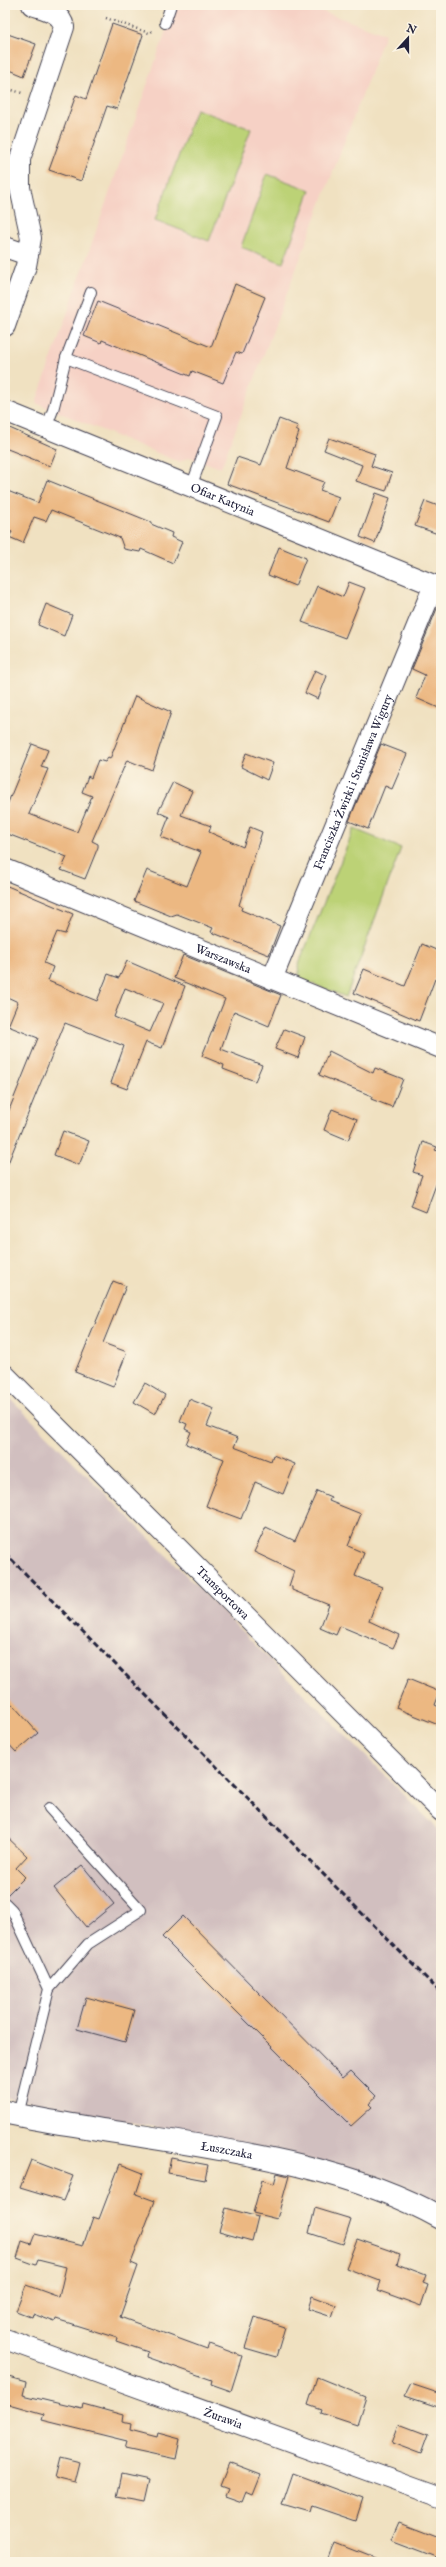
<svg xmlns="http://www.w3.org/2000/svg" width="446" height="2567" viewBox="0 0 446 2567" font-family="'IM FELL English',serif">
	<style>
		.built { fill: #f6d1c5 }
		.industrial { fill: #d1bfbf }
		.green { fill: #bcd276; stroke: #6f7a58 }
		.building { fill: #ecb882; fill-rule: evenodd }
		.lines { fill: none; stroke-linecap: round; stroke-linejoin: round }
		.service-casing { stroke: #413f4f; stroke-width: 12 }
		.minor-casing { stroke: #413f4f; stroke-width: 22 }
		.tertiary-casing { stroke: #413f4f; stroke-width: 24 }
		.path { stroke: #413f4f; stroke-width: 2.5; stroke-dasharray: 1 3; stroke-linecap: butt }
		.service { stroke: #fff; stroke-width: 10 }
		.minor { stroke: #fff; stroke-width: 20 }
		.tertiary { stroke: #fff; stroke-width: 22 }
		.rail { stroke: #22223b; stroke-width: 3; stroke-dasharray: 6 3; stroke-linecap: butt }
		.labels { text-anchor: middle; stroke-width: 3; stroke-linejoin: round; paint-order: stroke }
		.street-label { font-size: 12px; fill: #22223b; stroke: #fcf5e5 }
	</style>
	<rect width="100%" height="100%" fill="#fcf5e5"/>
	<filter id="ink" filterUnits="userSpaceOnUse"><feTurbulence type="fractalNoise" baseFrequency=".025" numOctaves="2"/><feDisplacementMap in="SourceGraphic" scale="8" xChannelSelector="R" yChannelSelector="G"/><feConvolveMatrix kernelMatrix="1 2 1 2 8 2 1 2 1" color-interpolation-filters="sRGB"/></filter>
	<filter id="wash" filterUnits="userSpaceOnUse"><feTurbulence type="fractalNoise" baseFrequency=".012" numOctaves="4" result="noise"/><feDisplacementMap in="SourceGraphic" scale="16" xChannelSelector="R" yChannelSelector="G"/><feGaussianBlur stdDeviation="0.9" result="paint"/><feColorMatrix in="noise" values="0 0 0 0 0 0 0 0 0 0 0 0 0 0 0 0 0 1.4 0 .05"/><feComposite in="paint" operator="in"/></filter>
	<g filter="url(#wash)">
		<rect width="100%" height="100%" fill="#f0e1c1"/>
		<path class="built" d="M175,5H305L385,34L221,468L189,457L179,462L36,403Z"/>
		<path class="industrial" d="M5,1393L441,1832V2204L376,2176L258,2148L5,2097Z"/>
		<g class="green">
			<path d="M196,109L251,129L209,241L155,220Z"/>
			<path d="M267,174L310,190L283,263L241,247Z"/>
			<path d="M354,829L401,848L346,997L300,979L298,966Z"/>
		</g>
		<g id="blocks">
			<g class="building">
				<path d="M112,24L143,35L117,109L107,106L81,181L49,170L76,95L86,99Z"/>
				<path d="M5,33L36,44L24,76L5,68Z"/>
				<path d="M235,284L265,297L242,354L236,352L223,383L192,371L190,376L102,340L101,343L84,336L98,301L211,347Z"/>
				<path d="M279,419L298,426L296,430L299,432L287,468L324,482L320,490L339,497L329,522L227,484L237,457L261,465Z"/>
				<path d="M5,426L57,449L50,466L5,448Z"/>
				<path d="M329,438L375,454L371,466L392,473L386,491L356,481L362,465L324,450Z"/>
				<path d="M47,480L151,522V524L172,533L171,537L182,542L173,563L141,549L140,552L124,549L120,538L51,510L46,521L34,517L23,543L9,537L12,532L5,529V490L38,503Z"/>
				<path d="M376,493L390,498L375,543L360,537Z"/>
				<path d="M425,501L441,507V535L415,526Z"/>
				<path d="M279,547L306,558L295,586L268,575Z"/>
				<path d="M349,582L365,588L345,638L302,622L317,586L343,597Z"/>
				<path d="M441,599V709L416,698L425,675L412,669Z"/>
				<path d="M46,604L72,615L64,636L38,625Z"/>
				<path d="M315,670L327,676L318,699L305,693Z"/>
				<path d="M135,696L171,712L152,770L127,760L92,841L98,844V847L85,879L61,870L67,857L5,833V810L32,744L48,750L41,767L48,769L29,814L77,832L92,796L82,792L88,776L91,778L98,760L105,762L108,758L110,759Z"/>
				<path d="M381,744L407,754L392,789L385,786L368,829L349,821Z"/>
				<path d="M246,753L273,763L267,780L241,767Z"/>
				<path d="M173,782L192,791L181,815L211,826L209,832L243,847L250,827L262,832L239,905L242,907L241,910L280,926L269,955L211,932L213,928L177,914L171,916L134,901L147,870L187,886L201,852L161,837L169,817L158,812Z"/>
				<path d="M5,885L73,914L65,934L57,932L44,963L53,967L48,981L97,1001L108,974L119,978L127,961L185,986L162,1048L146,1042L127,1089L111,1083L124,1046L65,1023L6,1168L5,1120L38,1038L8,1026L18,1002L5,996ZM125,988L163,1003L150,1032L114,1017Z"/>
				<path d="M422,944L441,952V971L437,980L435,979L419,1021L354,993L364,969L405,986Z"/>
				<path d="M183,955L281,995L269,1026L234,1011L221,1049L262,1065L255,1081L223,1069L224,1065L202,1056L225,999L174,978Z"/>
				<path d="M284,1029L305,1037L298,1058L275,1049Z"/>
				<path d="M329,1051L373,1073L375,1068L403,1079L392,1107L371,1099L372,1096L319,1075Z"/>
				<path d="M332,1109L357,1119L348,1140L324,1130Z"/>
				<path d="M63,1131L89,1141L79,1165L54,1155Z"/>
				<path d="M423,1142L437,1147L435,1150L441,1152V1171L426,1212L411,1206L422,1175L413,1172Z"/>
				<path d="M113,1281L126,1286L103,1343L127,1352L113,1387L75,1372Z"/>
				<path d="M145,1383L165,1395L155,1414L134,1402Z"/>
				<path d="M189,1399L214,1409L207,1426L238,1438L234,1447L271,1461L273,1455L295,1464L283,1494L255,1482L241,1519L206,1506L224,1459L186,1444L191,1432L185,1429L187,1424L180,1421Z"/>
				<path d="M317,1491L331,1497L329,1501L361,1514L348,1546L364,1553L355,1576L382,1587L369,1621L399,1635L393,1648L340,1626L336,1635L320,1628L329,1605L292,1590V1587L289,1586L294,1571L254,1552L266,1527L295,1541Z"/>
				<path d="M408,1679L440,1692L435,1705L441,1708V1726L396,1708Z"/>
				<path d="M5,1696L38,1733L16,1752L5,1740Z"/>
				<path d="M5,1835L27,1856L16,1868L25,1877L5,1897Z"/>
				<path d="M82,1865L114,1904L86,1927L54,1888Z"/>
				<path d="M183,1916L343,2078L351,2071L376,2096L369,2104L372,2107L351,2126L162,1937Z"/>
				<path d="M86,1997L134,2010L125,2042L77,2029Z"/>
				<path d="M171,2158L208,2165L205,2180L168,2173Z"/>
				<path d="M31,2160L73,2176L63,2201L20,2188Z"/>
				<path d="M120,2164L143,2173L136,2194L155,2201L131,2263L138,2266L120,2317L207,2349L209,2344L242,2356L231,2391L211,2384L212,2380L147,2357L148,2352L116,2341L117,2338L56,2319L55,2322L33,2314L32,2317L16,2311L26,2285L59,2297L66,2267L38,2260L36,2265L17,2258L22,2241L31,2244L35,2234L83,2246L93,2217L99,2219Z"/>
				<path d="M277,2173L289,2176L277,2219L253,2213L262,2180L274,2184Z"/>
				<path d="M226,2208L258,2217L252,2241L219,2232Z"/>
				<path d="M315,2208L351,2219L343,2244L309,2233Z"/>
				<path d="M357,2239L400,2254L397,2264L426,2275L423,2283L428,2285L421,2306L377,2290L380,2281L346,2268Z"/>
				<path d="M312,2296L336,2305L332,2317L308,2309Z"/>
				<path d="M255,2317L285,2327L276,2357L245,2348Z"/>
				<path d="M5,2376L26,2382L23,2395L82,2409L83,2404L123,2415L122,2422L131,2424L130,2430L157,2437L158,2433L180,2439L176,2459L125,2448L127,2441L42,2420L44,2414L5,2403Z"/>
				<path d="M317,2377L366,2397L357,2425L321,2413L322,2410L308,2405Z"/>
				<path d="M411,2384L441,2394V2408L405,2396Z"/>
				<path d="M399,2424L428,2435L421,2454L392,2443Z"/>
				<path d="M60,2458L80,2463L75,2483L55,2478Z"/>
				<path d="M229,2463L261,2475L253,2495L246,2492L242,2502L225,2496L228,2489L220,2486Z"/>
				<path d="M293,2473L363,2499L356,2521L312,2506L310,2513L282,2505Z"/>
				<path d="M122,2474L149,2480L144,2502L117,2497Z"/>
				<path d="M399,2522L441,2538V2559L391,2540Z"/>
				<path d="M335,2543L381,2561L380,2562H328Z"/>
			</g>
		</g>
	</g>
	<g filter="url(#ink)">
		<use href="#blocks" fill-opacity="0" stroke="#413f4f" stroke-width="1"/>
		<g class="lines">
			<defs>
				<g id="service">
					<path d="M165,23L171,5"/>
					<path d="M66,358L217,416L191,487"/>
					<path d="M46,428L53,410L66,358L91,292"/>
					<path d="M5,1903L12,1910L49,1989L18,2115"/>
					<path d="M49,1989L88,1944L141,1910L49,1808"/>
				</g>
				<g id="minor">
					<path d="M5,247L28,255"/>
					<path d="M5,326L26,266L31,238L20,188V159L64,27C61,12 46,10 32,5"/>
					<path id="s1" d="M5,411L441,588"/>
					<path id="s2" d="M5,869L441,1048"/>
					<path id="s3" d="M272,979L434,585"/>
					<path id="s4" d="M5,1375L441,1811"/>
					<path id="s5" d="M5,2339L441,2497"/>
				</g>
				<g id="tertiary">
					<path id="s6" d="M5,2112C33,2119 62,2123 91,2128C203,2147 341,2161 441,2218"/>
				</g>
			</defs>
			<use href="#service" class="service-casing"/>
			<use href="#minor" class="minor-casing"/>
			<use href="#tertiary" class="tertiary-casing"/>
			<g class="path">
				<path d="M106,18L149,33L154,30"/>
				<path d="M5,88L22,93"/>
				<path d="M5,106L10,90"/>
			</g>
			<use href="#service" class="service"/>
			<use href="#minor" class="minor"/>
			<use href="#tertiary" class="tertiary"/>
			<path class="rail" d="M5,1553L441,1993"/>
		</g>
	</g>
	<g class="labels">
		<g class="street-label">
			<text dy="4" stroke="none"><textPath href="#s1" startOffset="235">Ofiar Katynia</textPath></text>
			<text dy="4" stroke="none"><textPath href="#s3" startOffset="213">Franciszka Żwirki i Stanisława Wigury</textPath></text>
			<text dy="4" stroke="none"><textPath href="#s2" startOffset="236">Warszawska</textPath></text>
			<text dy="4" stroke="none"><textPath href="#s4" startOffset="308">Transportowa</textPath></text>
			<text dy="4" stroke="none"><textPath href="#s6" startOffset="225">Łuszczaka</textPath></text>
			<text dy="4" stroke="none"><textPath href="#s5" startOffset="232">Żurawia</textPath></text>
		</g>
	</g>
	<rect width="446" height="2567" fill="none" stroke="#fcf5e5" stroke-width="20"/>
	<g transform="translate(408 38) rotate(21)" stroke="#fcf5e5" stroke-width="3" paint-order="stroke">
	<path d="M0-3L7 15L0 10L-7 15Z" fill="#22223b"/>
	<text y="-6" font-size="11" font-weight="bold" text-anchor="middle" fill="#22223b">N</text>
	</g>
</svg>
